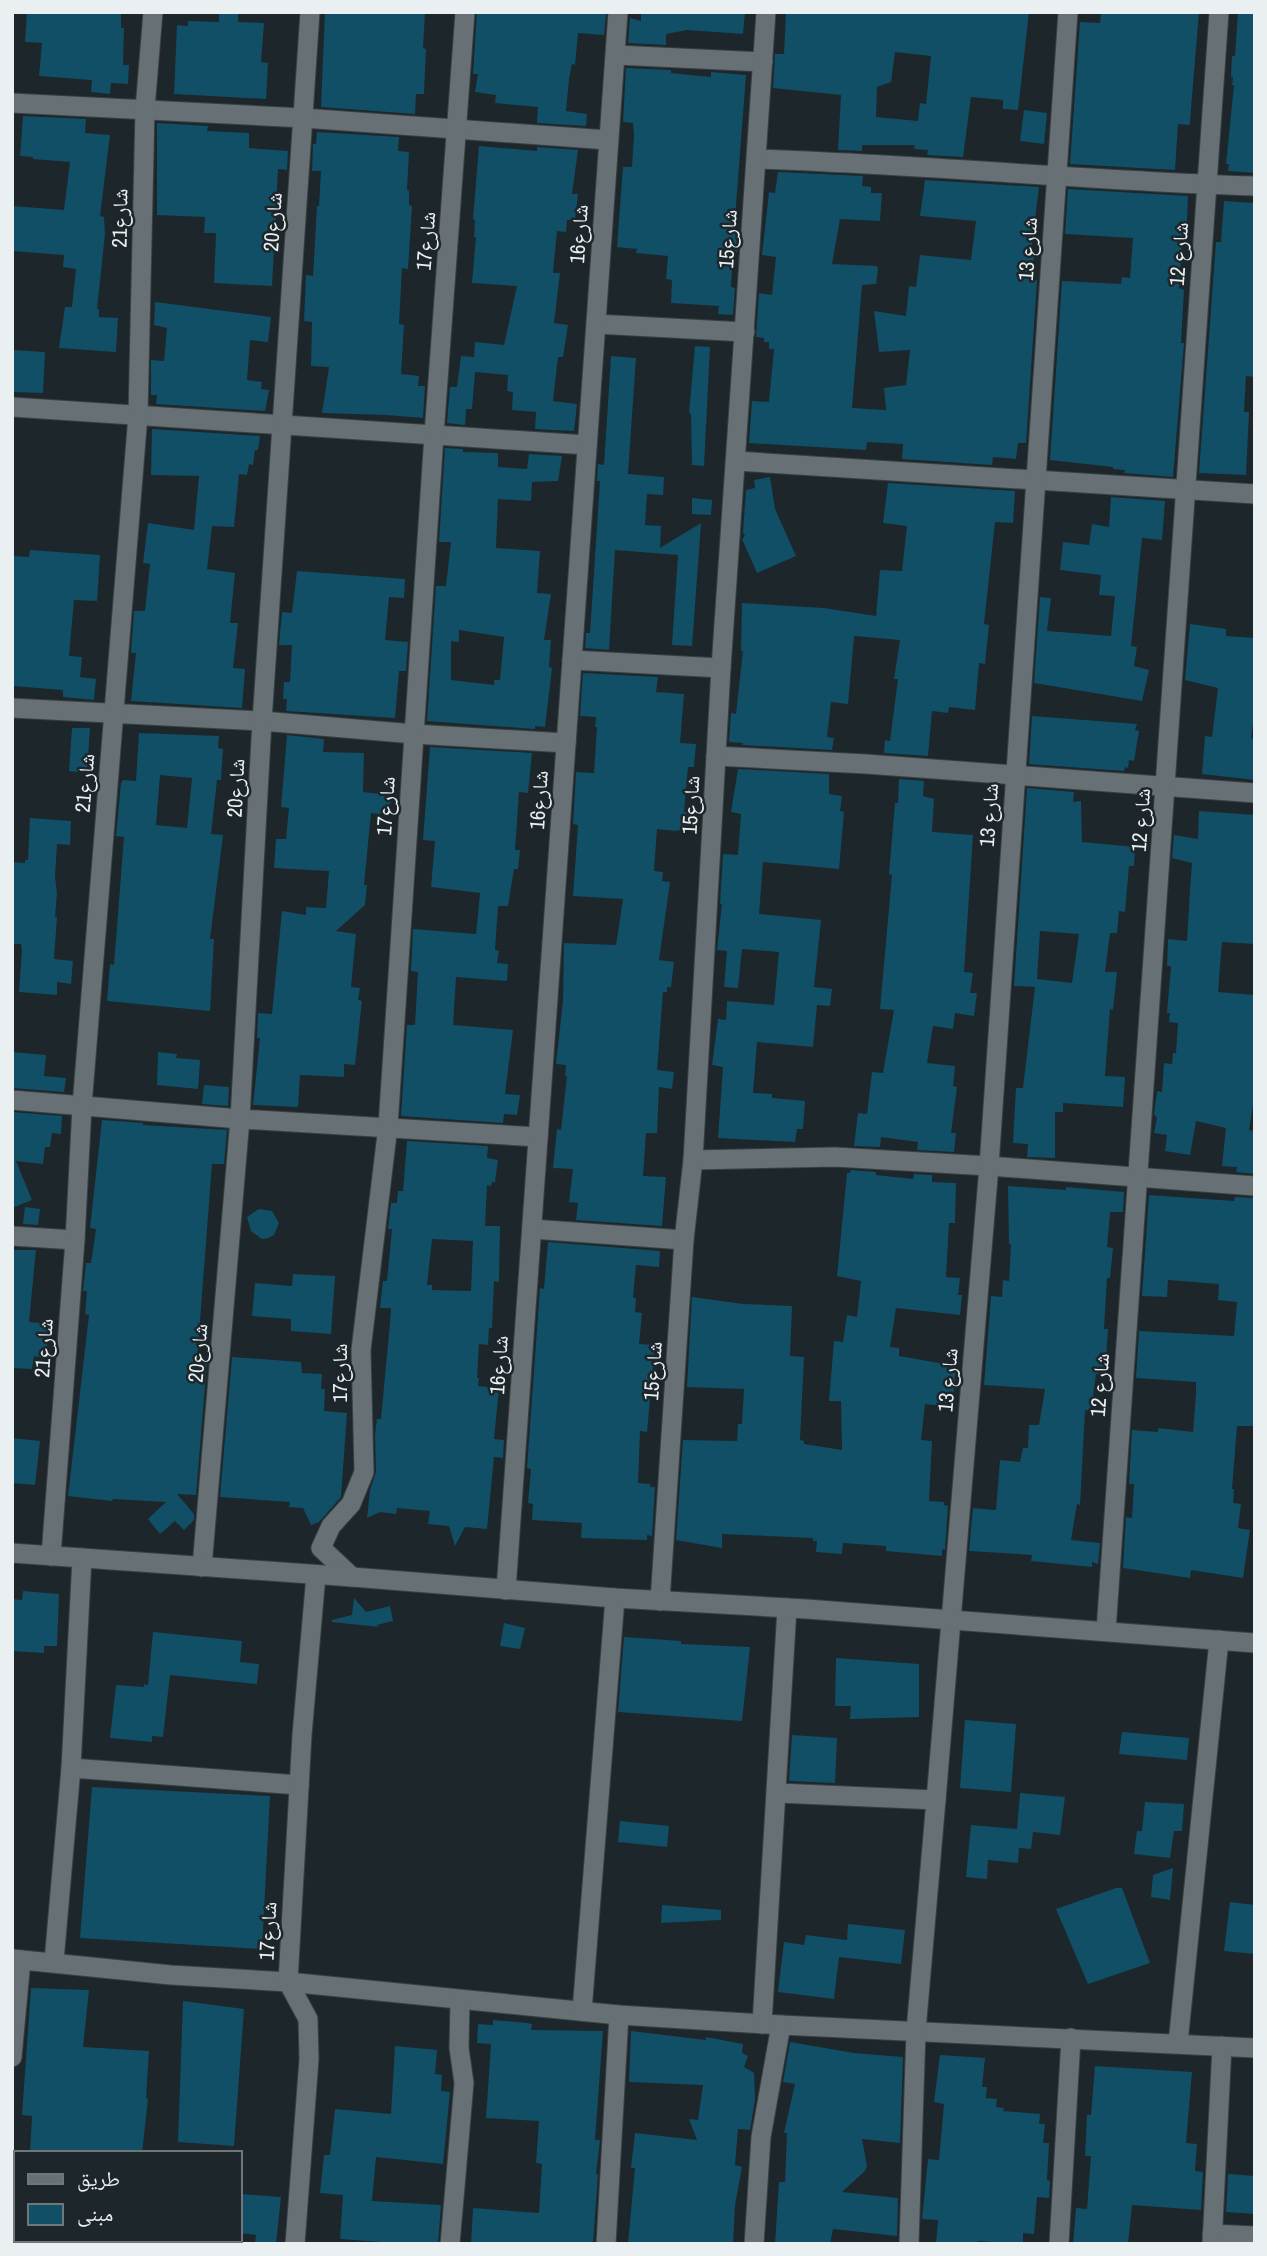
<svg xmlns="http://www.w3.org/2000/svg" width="1267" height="2256" viewBox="0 0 1267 2256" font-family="'Archivo Narrow','Noto Naskh Arabic',sans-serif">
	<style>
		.building { fill: #104f66; fill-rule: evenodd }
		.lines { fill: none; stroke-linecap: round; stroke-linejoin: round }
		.minor-casing { stroke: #394043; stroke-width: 21 }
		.tertiary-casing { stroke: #394043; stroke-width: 21 }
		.minor { stroke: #667075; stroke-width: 19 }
		.tertiary { stroke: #667075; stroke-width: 19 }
		.labels { text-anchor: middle; stroke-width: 5; stroke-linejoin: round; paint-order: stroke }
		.street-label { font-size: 21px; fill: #eaf0f2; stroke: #1d262a }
	</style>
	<rect width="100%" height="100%" fill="#1d262a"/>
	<g class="building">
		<path d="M27,12L121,13V28H124L123,65H129L128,84L111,83L110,94L91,92L92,80L39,76L42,43L25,42Z"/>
		<path d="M219,12H238V22L264,23L261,62L268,63L266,99L174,94L177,25L188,26V21L219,22Z"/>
		<path d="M325,12H425L423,48L426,49L424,94H416L415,114L321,107Z"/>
		<path d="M477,12L606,14L604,35L578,33L575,65L572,64L569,79L566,111L587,114L586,126L537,123L538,107L495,103L496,95L475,92L478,74H473Z"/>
		<path d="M641,12H745L743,34L687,30L666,34V45L628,43L630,18L641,21Z"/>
		<path d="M786,12H1029L1018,110L1003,109V100L971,97L963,157L927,155L928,150L914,149L915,145H862V151L838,150L841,95L773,88L775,54H784ZM895,52L931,56L926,104L920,103L918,121L876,117L877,87L891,82Z"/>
		<path d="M1101,12H1199L1190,121V125L1178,124L1175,170L1070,164L1080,22L1100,23Z"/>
		<path d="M1238,12H1255V173L1228,171L1229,164H1226L1234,85H1232L1233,77H1231L1232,56H1235Z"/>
		<path d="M626,68L671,70V73L711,77V72L746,75L734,231L739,232L737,252H733L731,287L735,288L733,315L718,314L719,306L671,303L672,280L666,279L668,256L636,253L637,249L617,247L623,167H632L634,135L633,123L623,122Z"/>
		<path d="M1024,110L1047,113L1044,144L1020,141Z"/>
		<path d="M23,116L86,119L85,133L110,135L100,216L104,217L105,234L97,309H99V317L118,318L116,352L59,348L65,307H72L76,269L63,267L64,255L12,251V206L64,210L70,162L33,159V157L20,156Z"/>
		<path d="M157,123L208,126L207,131L249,133V148L288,151L287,170L278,169L272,286L214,283L216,233H204L205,217L157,215Z"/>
		<path d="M317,132L399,137L398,151L409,152L407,190L409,191V205L412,206L408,269L402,268L399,324L404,325L401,374L419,376L418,386H425L423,418L386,415L322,413L329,367L311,366L312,322L304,321L306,275L313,276L317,206H319L321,171H312L313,144H316Z"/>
		<path d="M479,146L537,151V147L578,150L572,194H578L575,220H567L566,232L557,231L553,273H560L554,323L568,325L563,357H558L553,401L577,404L574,431L535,429L536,412L512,410L513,392L507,391L508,375L475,372L472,409H466L465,425L447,423L450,387H457L461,356L474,357L475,342L504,345L517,286L472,283L476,237H474L475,220L473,219Z"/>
		<path d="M778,172L863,176L862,186L871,187V193H882L880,221L840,219L832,264L877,266L878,269L876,284L862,285L852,408L886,410L884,388L906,385L910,350L879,352L874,311L906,316L909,286L916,287L920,255L971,260L976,221L920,216L925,180L1039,187L1031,250H1035L1031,279L1037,280L1026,443H1018L1016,459L993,457L992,465L902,459L903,444L867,442L866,450L749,443L752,401L769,402L774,349H769V342H764V338L756,337L759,293L772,295L776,257L762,255L769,192L775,193Z"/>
		<path d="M1068,189L1188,196L1186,242H1182L1179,288L1184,290L1181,343H1184L1173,477L1124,473L1125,470L1113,469V467L1050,460L1062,281L1121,284L1122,277L1130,278L1133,238L1065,234Z"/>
		<path d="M1224,201L1255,203V377L1246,376L1244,412H1249L1246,475L1199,473L1216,242H1221Z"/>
		<path d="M155,302L271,317L268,342L250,340L247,380L262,382L261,389L269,390L265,411L156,404L157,395H151V360L164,361L167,328L154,325Z"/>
		<path d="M695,346L710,347L704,466L692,465L691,414L689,413Z"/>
		<path d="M12,350L45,352L43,393L12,392Z"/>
		<path d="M611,356L636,358L628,474L664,477L663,495L647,494L645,525L661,526L660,548L701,523L692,646L672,645L678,555L615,550L609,650L585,648L586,633H590L600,481H597L598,464L604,465Z"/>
		<path d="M152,429L260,436L258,450H255L253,465L249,464L247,475L239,474L234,527L212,526L207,569L235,573L230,623H238L233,668L245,669L242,708L131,701L136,653H131L134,611H145L150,564L143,563L148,523L194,530L199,476L151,475Z"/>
		<path d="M445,448L463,449V452L498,453V467L527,469L529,454L562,456L558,481L532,482L531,501L498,499L496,548L540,551L537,593L551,594L544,640H551L549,667L552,668L545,727L535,726V729L427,721L436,586H446L451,542H439ZM459,630L504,637L500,680H494V685L451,680V641L459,642Z"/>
		<path d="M770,477L775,509L796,556L757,573L742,539L745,536L743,532L746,490L755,488L754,480Z"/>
		<path d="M888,483L1015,491L1013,523L995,522L984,624L989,625L985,664L979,663L975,710L949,707L948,713L932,711L928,756L884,753L885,740L890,741L898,679H894L900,640L854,636L848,704L831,702L827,737L834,738L832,750L742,745L743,743L729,742L731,713L736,714L743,651H741L742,603L824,608L876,616L880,570L902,571L907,526L883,523Z"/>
		<path d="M1111,497L1165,501L1162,540L1142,538L1131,646L1137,647L1134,666L1149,670L1142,701L1034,683L1040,597L1051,598L1047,631L1111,636L1115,596L1099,595L1101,575L1060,570L1063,542L1089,545L1092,524L1109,527Z"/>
		<path d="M692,498L712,500L711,515L692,514Z"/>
		<path d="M30,550L100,555L97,601L74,600L69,656L82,657L80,677L96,679L94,700L63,697V690L12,686V556L29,557Z"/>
		<path d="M297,571L405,579L404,598L389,597L385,640L408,642L406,671H399L395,718L286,711L287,699H283L284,682H290L292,645H279L282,612L292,613Z"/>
		<path d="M1190,624L1226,629V636L1255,638V709L1251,738L1255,739V780L1202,774L1205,736L1212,737L1218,688L1185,680Z"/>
		<path d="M583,673L658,677L656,692L684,694L680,743L696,744L694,767H688L684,812H688L686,829L675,831L657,829L654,871L663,872L662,881L670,882L659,960L674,962L671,987H667V992H663L657,1070L674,1072L672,1089L659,1087L657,1133H646L643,1176L666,1177L662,1226L576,1220L578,1203L569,1202L573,1169L553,1168L557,1129L561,1130L567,1076H565L566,1065L556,1064L563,1000L564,943L616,945L623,899L573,896L578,825L573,824L576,772L594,773L597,727H595L596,717L580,716Z"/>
		<path d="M1032,716L1137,724L1135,730L1139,731L1134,761L1129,760L1128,768L1125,767L1124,771L1029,764Z"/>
		<path d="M72,728H90L87,773L69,771Z"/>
		<path d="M139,733L219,736L218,748L223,749L221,780H217L211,834L223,835L210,939H214L210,1011L107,1001L110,964L114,965L124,837L116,836L121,783L123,780L136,781ZM160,775L192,778L187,828L156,825Z"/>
		<path d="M287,735L324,739L323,752L364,753L363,792L391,795L389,815L371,813L364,885H367L365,905L336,931L356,934L351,987L360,988L358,1000L362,1001L355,1065L344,1064V1077L300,1075L298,1107L253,1105L260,1038H257L258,1013L272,1014L282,911L306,915V907L326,908L329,871L274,868L276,839H286L289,808L281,807Z"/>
		<path d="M430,747L532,753L528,793L519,792L515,850H520L518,869H514L508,906H498L495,950L499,951L497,963L508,964L507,981L456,977L453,1025L513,1030L505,1094L520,1095L517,1115L504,1114L503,1123L401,1116L407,1025H415L418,972L411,971L413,929L476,934L480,893L431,887L435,841L423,840Z"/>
		<path d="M738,769L829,774V794L842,796L840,811L844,812L839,869L763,862L759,914L821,920L814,987L832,989L830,1006L817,1005L813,1047L757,1042L753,1093L772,1094V1098L805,1101L803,1129H797L795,1142L718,1138L723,1067L712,1065L718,1019L726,1020L727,1001L774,1005L779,952L742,949L738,988L724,987L727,951L717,950L722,904H720L723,854L738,855L741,814L731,812Z"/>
		<path d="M899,779L924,781L923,796L934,799L932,832L973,835L964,972L973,973L970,993H977L974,1016L955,1013L953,1029L933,1026L927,1063L955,1066L953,1086L957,1087L951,1133H956L954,1152L917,1150L918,1142L881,1137L880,1147L854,1146L858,1113L867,1114L872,1072L883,1073L894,1010L880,1009L892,875L889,874L895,803H898Z"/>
		<path d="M1027,788L1074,792L1073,802L1081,801L1082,842L1135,847L1134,866H1129L1125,912L1119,911L1117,933H1110L1105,972H1117L1113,1010L1110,1009L1105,1076L1125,1077L1123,1107L1063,1103V1112H1055V1158L1027,1157L1028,1144L1013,1143L1016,1088H1023L1035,987L1014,986ZM1040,931L1079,934L1072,983L1037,979Z"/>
		<path d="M1199,811L1255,815V944L1222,942L1218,992L1255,995V1093L1249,1130L1255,1131V1174L1236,1172L1237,1167L1222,1166L1226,1128L1196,1121L1190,1155L1165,1151L1167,1135L1154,1133L1157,1118L1154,1114L1157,1091L1162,1092L1164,1063L1172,1064L1173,1053H1176L1178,1023L1169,1022L1170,1013H1167L1171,966H1167L1168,939L1187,941L1190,890L1192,863L1172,858L1174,835L1198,839Z"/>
		<path d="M30,818L71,821L70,845L57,844L55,876L57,893L55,917H57L54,959L73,961L71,984L57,982V995L19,992L22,949L21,944H12V862L25,863V860H28Z"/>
		<path d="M12,1052L46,1055L44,1076L66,1078L64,1092L12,1088Z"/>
		<path d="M158,1052L177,1054L176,1058L200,1060L198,1089L157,1085Z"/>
		<path d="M204,1085L229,1087L228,1106L202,1104Z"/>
		<path d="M12,1112L62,1116L61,1134L52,1133L50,1147H45L43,1164L16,1161L32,1200L12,1208Z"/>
		<path d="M102,1120L143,1123V1125L227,1130L224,1164H212L197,1360L207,1361L196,1495L177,1494L194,1514V1520L184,1530L175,1521L160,1534L148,1519L166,1502L113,1499L112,1501L68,1496L89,1315L85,1314L87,1291H83L86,1263H91L96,1229L90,1228Z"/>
		<path d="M407,1141L488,1146L487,1158L498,1160L495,1182H492L491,1186L487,1185L485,1226H500L499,1282L494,1281L492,1328H489L488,1345L479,1344L477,1378H479L478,1386L499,1388L494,1439L504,1440L503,1458L494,1457L487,1529L465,1527L455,1546L449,1526L428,1524L430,1511L397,1508L396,1514L380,1512L367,1518L370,1490L376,1472L375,1434L377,1419H381L390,1323L391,1308H380L383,1281H387L392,1229H388L391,1203H397L398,1191H403ZM432,1239L473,1241L471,1291L432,1290V1285H427Z"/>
		<path d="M851,1170L876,1172V1175L913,1179L914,1174L932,1175V1182L956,1183L955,1223H949L946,1277L960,1278L958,1295H962L960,1315L896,1308L890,1347L899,1348V1356L956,1366L952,1407L925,1404L921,1440L932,1441L929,1501L944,1502V1505L948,1506L945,1550L942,1549V1556L886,1551V1546L843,1543L842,1554L816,1552L817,1541H813V1538L722,1534V1548L676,1540L683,1440L737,1441L738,1424H742L744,1389L687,1387L692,1297L743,1304L792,1306L790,1356L804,1357L800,1440L804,1441V1444L842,1450L841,1401H829L834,1341L843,1342L847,1315L857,1317L861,1281L837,1276L847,1173H850Z"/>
		<path d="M1008,1186L1066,1190V1187L1124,1192L1123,1212H1110L1107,1247L1113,1248L1110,1278H1107L1104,1329H1108L1105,1374H1096L1091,1411L1085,1410L1080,1505L1077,1504L1071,1540L1100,1543L1098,1564L1092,1562V1567L1031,1561L1032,1555L969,1551L973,1508L996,1510L1000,1460L1020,1462L1023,1448H1028L1029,1425H1039L1045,1389L984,1385L991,1296L1002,1297L1003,1280L1009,1281L1011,1245L1009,1244Z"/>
		<path d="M1149,1195L1234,1201L1235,1197L1255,1198V1426H1237L1232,1489H1234L1233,1503L1241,1504L1238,1528L1250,1530L1243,1578L1191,1570L1190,1578L1123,1568L1126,1517L1132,1518L1134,1484H1129L1132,1430L1158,1432V1428L1193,1432L1196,1393V1382L1136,1378L1139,1331L1234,1336L1237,1302L1218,1300L1219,1284L1168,1280L1167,1297L1142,1296Z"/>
		<path d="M25,1207L40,1209L38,1225L23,1224Z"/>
		<path d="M259,1209L272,1211L279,1223L274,1235L268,1238L262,1239L251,1231L247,1217Z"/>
		<path d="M548,1242L660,1251L659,1267L636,1265L633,1298H636L635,1312L642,1313L639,1344L655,1345L647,1432L640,1431L638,1483L650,1484V1487H655L652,1536L647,1535V1540L581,1538L582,1523L532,1520L533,1504L528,1503L531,1469L527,1468L540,1288L544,1289Z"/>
		<path d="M12,1250H36L29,1322L49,1324L46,1358L34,1356L32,1369L12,1368Z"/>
		<path d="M293,1274L335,1276L331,1334L291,1331V1319L252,1316L255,1283L292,1286Z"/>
		<path d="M232,1357L301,1362L302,1373L322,1374L321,1389H325L324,1411L347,1413L341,1497L319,1522L311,1525L303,1508L289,1507L290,1502L220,1497Z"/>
		<path d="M12,1438L40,1441L35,1485L12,1483Z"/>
		<path d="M23,1591L59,1594L57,1646H44V1653L12,1651V1599L22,1600Z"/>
		<path d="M354,1598L366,1612L390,1606L393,1621L377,1625L379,1627L332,1622V1620L352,1615Z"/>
		<path d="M504,1623L525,1628L520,1649L500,1646Z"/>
		<path d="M153,1632L242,1641L240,1662L259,1664L257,1684L170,1675L163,1737L152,1736V1742L110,1738L116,1685L144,1687V1684L148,1685Z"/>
		<path d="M624,1637L681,1641V1644L750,1647L742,1721L618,1712Z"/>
		<path d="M836,1658L919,1664V1717L850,1719L851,1706H835Z"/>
		<path d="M965,1720L1016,1724L1011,1792L960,1788Z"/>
		<path d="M1122,1732L1189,1738L1187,1760L1119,1754Z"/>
		<path d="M792,1735L837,1738L835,1783L789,1781Z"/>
		<path d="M92,1787L270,1796L262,1949L80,1938Z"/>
		<path d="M1020,1793L1065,1797L1060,1835L1033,1832L1031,1849L1019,1848L1018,1863L988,1860L987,1879L966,1877L971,1825L1017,1829Z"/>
		<path d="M1145,1802L1184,1804L1182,1831H1174L1170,1858L1134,1854L1137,1831H1142Z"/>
		<path d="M620,1821L669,1826L667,1847L618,1842Z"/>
		<path d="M1173,1868L1170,1900L1151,1897L1153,1875Z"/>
		<path d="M1116,1888H1122L1150,1963L1088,1984L1056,1909Z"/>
		<path d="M1230,1902L1255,1905V1954L1224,1951Z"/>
		<path d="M662,1905L721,1910V1920L661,1923Z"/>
		<path d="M848,1924L905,1930L901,1964L839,1957L834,1999L778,1992L784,1942L804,1945L806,1935L847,1940Z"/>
		<path d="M31,1988L89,1990L83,2047L149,2051L146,2098L148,2099L142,2153H30L32,2116L22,2115Z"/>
		<path d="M183,2001L244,2009L234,2146L178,2142Z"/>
		<path d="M493,2020L527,2023L532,2024L531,2030L603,2031L595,2140H600L596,2174H598L593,2244H471L473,2208L539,2213L542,2164L536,2163L539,2121L486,2118L491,2044L477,2043L478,2024L493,2025Z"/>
		<path d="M631,2031L706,2040V2037L743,2044L742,2053L748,2056L744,2067L754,2073L755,2100L750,2130L738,2129L735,2165L742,2167L735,2205L733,2244H628L635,2168H631L635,2133L697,2140L689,2119L698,2120L703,2085L629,2082Z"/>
		<path d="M790,2042L854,2053L903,2057L900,2143L862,2139L867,2166L865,2171L842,2192L898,2198L897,2236L833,2229L830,2244H775L779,2182H785L787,2133H784L795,2084L783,2082Z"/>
		<path d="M395,2046L437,2050L435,2074L442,2075L441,2091L450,2092L443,2164L376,2157L372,2201L441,2205L438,2244H381V2242L340,2239L343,2195L320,2193L324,2155H330L335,2109L391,2114Z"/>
		<path d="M940,2055L985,2058L982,2087H987L986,2098L997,2099L996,2107L1004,2108L1003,2111L1040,2114L1039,2124H1045L1043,2143H1049L1047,2180L1050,2181L1049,2198L1037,2197L1034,2234L1023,2233V2244L978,2241V2244H936L938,2220L922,2219L928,2159L939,2160L944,2104L934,2102Z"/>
		<path d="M1095,2066L1192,2072L1186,2143L1197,2144L1195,2171L1203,2172L1201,2210L1132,2205L1128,2244H1073L1076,2208L1087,2209L1091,2156H1085L1087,2115H1091Z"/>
		<path d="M1228,2174L1255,2176V2214L1226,2212Z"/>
		<path d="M240,2194L281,2197L276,2244H255L256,2235L240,2233Z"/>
	</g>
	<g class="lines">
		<defs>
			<g id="minor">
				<path d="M616,55L763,62"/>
				<path d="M12,103L303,118L608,140"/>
				<path d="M757,159C923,164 1089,181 1255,186"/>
				<path d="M596,324L745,332"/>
				<path d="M12,407L587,445"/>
				<path d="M736,461L1255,494"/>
				<path d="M572,660L721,668"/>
				<path d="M12,708L262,721L414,734L566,743"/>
				<path d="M716,756L866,764L1255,793"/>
				<path d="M12,1100L240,1119L538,1137"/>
				<path d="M693,1160L835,1157L989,1166L1255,1186"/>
				<path d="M532,1229L684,1240"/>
				<path d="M12,1236L75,1240"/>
				<path d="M51,1556L75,1240L82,1106L138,415L145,109L153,12"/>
				<path d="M202,1567L240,1119L262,721L310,12"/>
				<path d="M352,1577L321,1548L331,1526L351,1504L364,1472L361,1350L388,1126L434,435L465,12"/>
				<path d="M506,1590L618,12"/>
				<path d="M660,1601L684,1240L693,1160L721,668L766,12"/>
				<path d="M1106,1631L1219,12"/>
				<path d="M71,1768L299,1785"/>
				<path d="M778,1793L936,1800L989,1166L1068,12"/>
				<path d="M12,1959L171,1975L288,1982L619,2015L781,2025L1255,2048"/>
				<path d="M54,1961L71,1768L82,1558"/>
				<path d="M582,2011L615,1598"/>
				<path d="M762,2024L787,1608"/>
				<path d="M1178,2043L1219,1640"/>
				<path d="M12,2057L21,1960"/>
				<path d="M1212,2234L1255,2236"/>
				<path d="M295,2244L309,2059L308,2019L288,1982L302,1735L316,1575"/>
				<path d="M450,2244L464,2083L459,2048L460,2000"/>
				<path d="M606,2244L619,2015"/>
				<path d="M754,2244L761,2137L781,2025"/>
				<path d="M909,2244L916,2031L936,1800"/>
				<path d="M1059,2244L1071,2038"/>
				<path d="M1212,2244L1222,2046"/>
			</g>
			<path id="tertiary" d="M12,1553L352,1577L615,1598L806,1609L1255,1643"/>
		</defs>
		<use href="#minor" class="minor-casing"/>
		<use href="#tertiary" class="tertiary-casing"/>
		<use href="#minor" class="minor"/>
		<use href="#tertiary" class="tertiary"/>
	</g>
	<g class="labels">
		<g class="street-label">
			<text transform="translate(120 218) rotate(-89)" y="7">شارع21</text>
			<text transform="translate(273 222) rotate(-86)" y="7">شارع20</text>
			<text transform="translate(579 234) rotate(-86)" y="7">شارع16</text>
			<text transform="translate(728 239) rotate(-86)" y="7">شارع15</text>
			<text transform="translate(426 241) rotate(-85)" y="7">شارع17</text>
			<text transform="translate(1028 249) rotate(-86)" y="7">شارع 13</text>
			<text transform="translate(1179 254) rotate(-86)" y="7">شارع 12</text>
			<text transform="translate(85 783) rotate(-85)" y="7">شارع21</text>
			<text transform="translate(236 788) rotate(-87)" y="7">شارع20</text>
			<text transform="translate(539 800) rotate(-86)" y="7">شارع16</text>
			<text transform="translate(691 805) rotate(-87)" y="7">شارع15</text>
			<text transform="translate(386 806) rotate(-86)" y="7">شارع17</text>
			<text transform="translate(989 815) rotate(-86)" y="7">شارع 13</text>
			<text transform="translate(1141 820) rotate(-86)" y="7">شارع 12</text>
			<text transform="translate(44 1348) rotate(-86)" y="7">شارع21</text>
			<text transform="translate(198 1353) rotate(-85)" y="7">شارع20</text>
			<text transform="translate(499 1365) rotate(-86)" y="7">شارع16</text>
			<text transform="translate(653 1371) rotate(-86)" y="7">شارع15</text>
			<text transform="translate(340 1373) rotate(-90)" y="7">شارع17</text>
			<text transform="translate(948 1380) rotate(-85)" y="7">شارع 13</text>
			<text transform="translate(1100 1385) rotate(-86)" y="7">شارع 12</text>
			<text transform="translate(268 1931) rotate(-87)" y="7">شارع17</text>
		</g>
	</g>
	<rect width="1267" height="2256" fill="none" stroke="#eaf0f2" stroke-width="28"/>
	<rect x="14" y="2151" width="228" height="91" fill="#1d262a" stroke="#6f777a" stroke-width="2"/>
	<rect x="28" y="2174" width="35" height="10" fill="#667075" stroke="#6f777a" stroke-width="2"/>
	<text x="77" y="2186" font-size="21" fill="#eaf0f2">طريق</text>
	<rect x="28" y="2204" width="35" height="21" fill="#104f66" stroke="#6f777a" stroke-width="2"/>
	<text x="77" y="2221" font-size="21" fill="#eaf0f2">مبنى</text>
</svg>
